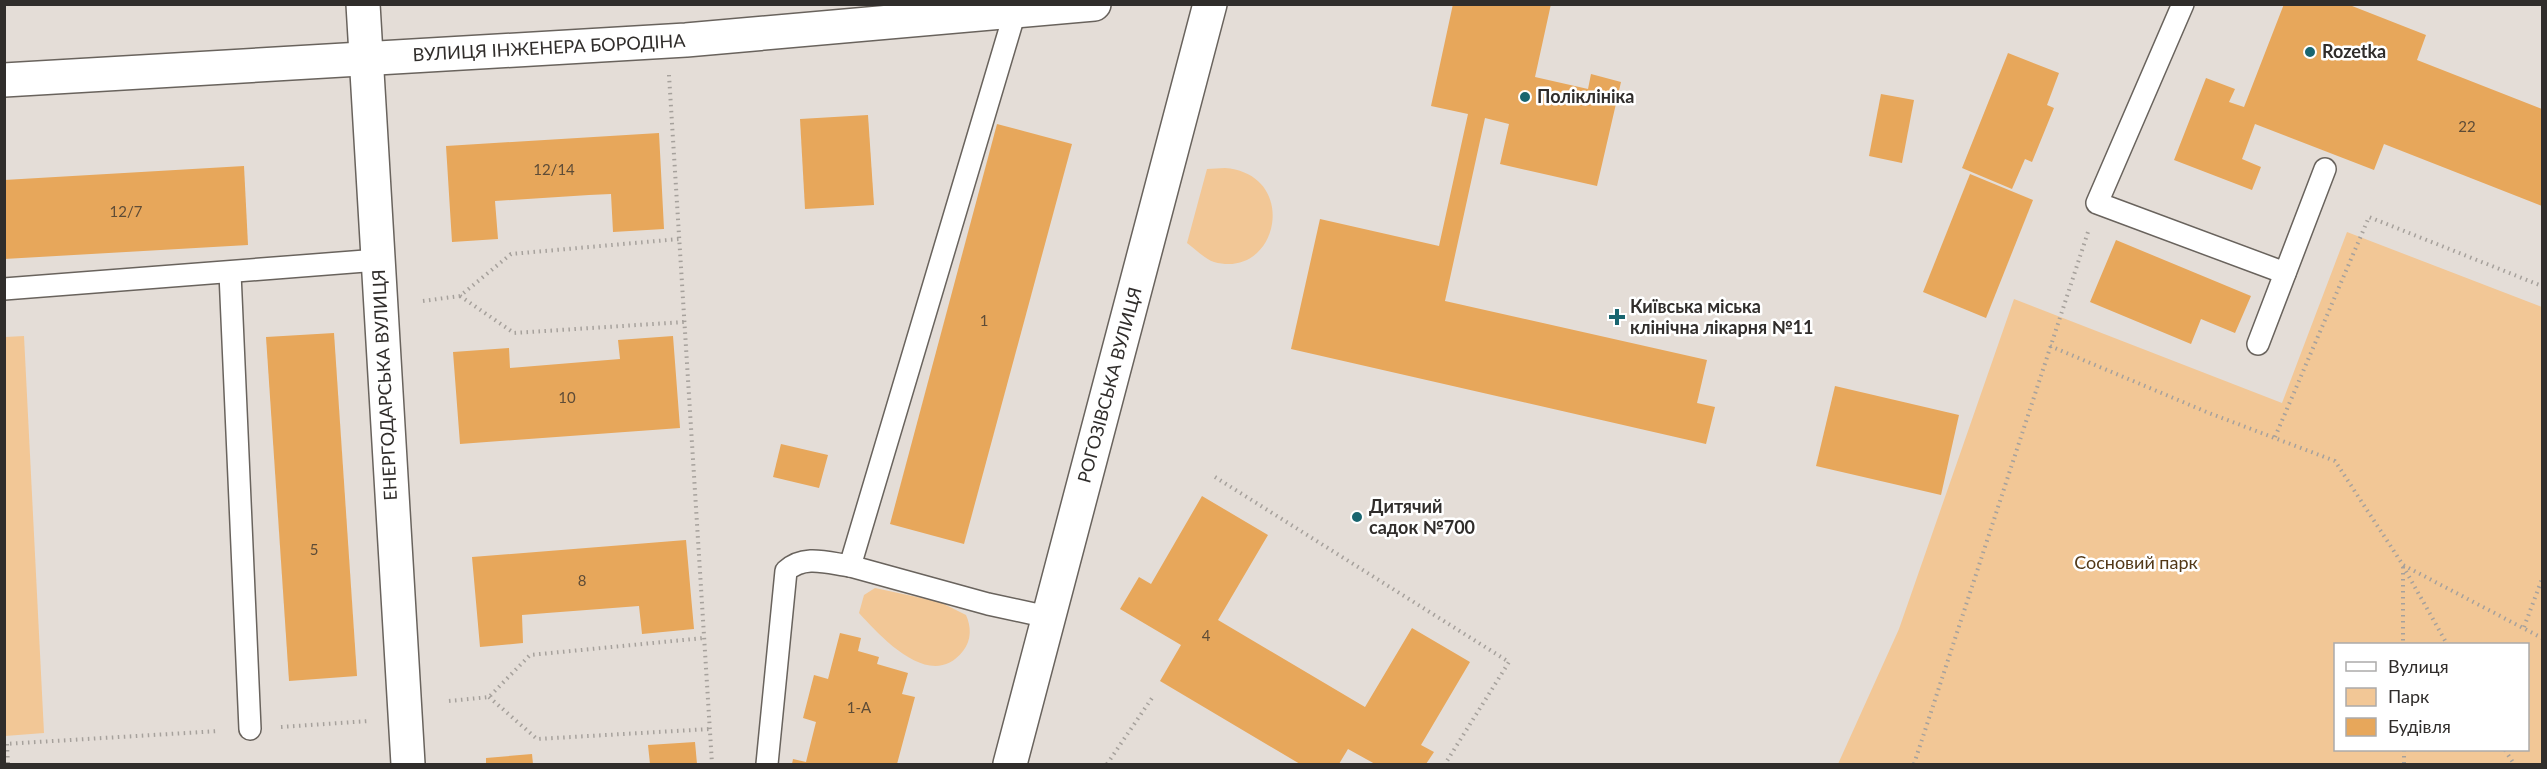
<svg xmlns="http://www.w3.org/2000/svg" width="2547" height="769" viewBox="0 0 2547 769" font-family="Lato,sans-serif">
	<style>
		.green { fill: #f2c796; fill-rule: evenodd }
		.building { fill: #e7a75b }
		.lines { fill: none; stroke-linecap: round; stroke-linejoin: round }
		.service-casing { stroke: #69635d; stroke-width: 24 }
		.minor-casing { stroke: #69635d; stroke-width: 36 }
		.path { stroke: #a6a19c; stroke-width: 4; stroke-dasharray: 1.5 4.5; stroke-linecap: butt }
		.service { stroke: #fff; stroke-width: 21 }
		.minor { stroke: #fff; stroke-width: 33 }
		.poi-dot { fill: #19656f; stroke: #fff; stroke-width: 2 }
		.labels { text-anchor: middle; stroke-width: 5; stroke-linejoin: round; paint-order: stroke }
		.number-label { font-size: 15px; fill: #5e4c37 }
		.street-label { font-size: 18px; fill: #302d2b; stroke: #fff }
		.poi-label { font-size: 18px; font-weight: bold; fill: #302d2b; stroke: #fff; text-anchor: start }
		.park-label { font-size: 18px; fill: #523817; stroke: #fff }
	</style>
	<rect width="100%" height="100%" fill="#e4ddd7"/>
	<g class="green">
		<path d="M1225,168C1300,174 1279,280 1214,262C1205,259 1195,249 1187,243L1207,169Z"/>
		<path d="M2347,232L2542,307V764H1838L1899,629L2014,299L2282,403ZM2336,644H2528V750H2336Z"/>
		<path d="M24,336L44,733L5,736V337Z"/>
		<path d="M875,588L940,602L966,615C971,626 972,640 963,651C931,692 882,638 859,613L864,595Z"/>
	</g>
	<g class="building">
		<path d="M1453,4H1551L1535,77L1588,89L1591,74L1621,82L1597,186L1500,164L1509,124L1485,118L1445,301L1707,360L1697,403L1715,407L1706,444L1291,349L1320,219L1439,246L1468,114L1431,106Z"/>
		<path d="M2284,4H2347L2426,35L2417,60L2542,109V206L2384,144L2374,170L2255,124L2242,159L2261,167L2252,190L2174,160L2206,78L2235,89L2229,102L2244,107Z"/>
		<path d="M2008,53L2059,73L2047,105L2054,108L2032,162L2025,159L2012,189L1962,168Z"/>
		<path d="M1881,94L1914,100L1902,163L1869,156Z"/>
		<path d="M868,115L874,205L805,209L800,119Z"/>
		<path d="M997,124L1072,144L964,544L890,524Z"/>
		<path d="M659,133L664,229L613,232L611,194L589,195L495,201L498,239L452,242L446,146Z"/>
		<path d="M244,166L248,245L4,259V180Z"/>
		<path d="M1970,174L2033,200L1986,318L1923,292Z"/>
		<path d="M2116,240L2251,296L2235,333L2201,319L2191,344L2090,302Z"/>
		<path d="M334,333L357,676L289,681L266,337Z"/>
		<path d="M673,336L680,428L460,444L453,352L509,348L510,368L620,359L618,340Z"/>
		<path d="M1835,386L1959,415L1941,495L1816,466Z"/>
		<path d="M781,444L828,455L819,488L773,477Z"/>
		<path d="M1202,496L1268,535L1218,620L1365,707L1412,628L1470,662L1421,745L1434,752L1426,764H1375L1348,749L1339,764H1300L1160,681L1181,645L1120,609L1139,577L1151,584Z"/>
		<path d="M686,540L694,629L642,634L639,606L547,613L522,615L523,643L480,647L472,557Z"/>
		<path d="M840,633L861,638L858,651L879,657L877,664L908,673L902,694L915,697L897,764H792L793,759L806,762L816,722L803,718L814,675L828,679Z"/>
		<path d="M695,742L697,764H650L648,745Z"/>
		<path d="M532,754L533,764H486V758Z"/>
	</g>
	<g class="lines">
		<defs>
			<g id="service">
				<path d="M2183,4L2097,203L2285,273"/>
				<path d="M230,273L250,729"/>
				<path d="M4,289L378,260"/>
				<path d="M2258,344L2325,169"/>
				<path d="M850,566L988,604L1048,617"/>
				<path d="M767,764L786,571C804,554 828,563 850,566L1015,12"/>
			</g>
			<g id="minor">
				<path d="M363,4L408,764"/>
				<path d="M4,80L686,40L1094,4"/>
				<path d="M1010,764L1210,4"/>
			</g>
		</defs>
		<use href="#service" class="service-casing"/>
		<use href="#minor" class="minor-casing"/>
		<g class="path">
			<path d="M669,75L712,764"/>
			<path d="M460,296L514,333L684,322"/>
			<path d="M423,301L460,296L511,254L679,239"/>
			<path d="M2050,346L2209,413L2335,461L2403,565L2542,638"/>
			<path d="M2275,437L2369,217L2542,286"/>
			<path d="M1215,477L1509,662L1445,764"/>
			<path d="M2403,566L2447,644"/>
			<path d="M2403,567V644"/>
			<path d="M2524,627L2542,579"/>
			<path d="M489,697L537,739L710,729"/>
			<path d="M449,701L489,697L530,655L704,638"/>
			<path d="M281,727L369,721"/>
			<path d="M4,744L219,731"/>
			<path d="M7,744L8,764"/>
			<path d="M2404,750V764"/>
			<path d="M2505,750L2514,764"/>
			<path d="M1107,764L1154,695"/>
			<path d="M1914,764L2088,232"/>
		</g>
		<use href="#service" class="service"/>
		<use href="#minor" class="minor"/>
	</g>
	<g class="poi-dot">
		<circle cx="2310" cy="52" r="6"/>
		<circle cx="1525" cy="97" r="6"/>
		<path d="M1614 308h6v6h6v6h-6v6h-6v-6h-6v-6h6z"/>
		<circle cx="1357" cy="517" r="6"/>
	</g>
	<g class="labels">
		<g class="number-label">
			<text x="2467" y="132">22</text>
			<text x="554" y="175">12/14</text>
			<text x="126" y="217">12/7</text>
			<text x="984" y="326">1</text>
			<text x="567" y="403">10</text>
			<text x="314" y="555">5</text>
			<text x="582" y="586">8</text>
			<text x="1206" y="641">4</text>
			<text x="859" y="713">1-А</text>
		</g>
		<g class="street-label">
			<text transform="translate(549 48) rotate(-3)" y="6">ВУЛИЦЯ ІНЖЕНЕРА БОРОДІНА</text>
			<text transform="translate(385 385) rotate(-93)" y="6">ЕНЕРГОДАРСЬКА ВУЛИЦЯ</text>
			<text transform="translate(1110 385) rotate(-75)" y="6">РОГОЗІВСЬКА ВУЛИЦЯ</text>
		</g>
		<g class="poi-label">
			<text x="2322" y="58">Rozetka</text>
			<text x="1537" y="103">Поліклініка</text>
			<text x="1630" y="313">Київська міська<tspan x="1630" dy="21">клінічна лікарня №11</tspan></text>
			<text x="1369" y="513">Дитячий<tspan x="1369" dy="21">садок №700</tspan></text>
		</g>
		<g class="park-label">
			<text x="2136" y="569">Сосновий парк</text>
		</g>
	</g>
	<rect width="2547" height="769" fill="none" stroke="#302d2b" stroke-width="12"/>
	<rect x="2334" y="643" width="195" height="108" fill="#ffffff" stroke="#acabaa" stroke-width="1.5"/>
	<rect x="2346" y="662" width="30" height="9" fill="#ffffff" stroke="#acabaa" stroke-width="1.5"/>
	<text x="2388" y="673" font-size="18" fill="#302d2b">Вулиця</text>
	<rect x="2346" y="688" width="30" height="18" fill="#f2c796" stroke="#acabaa" stroke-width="1.5"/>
	<text x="2388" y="703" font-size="18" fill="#302d2b">Парк</text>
	<rect x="2346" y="718" width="30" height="18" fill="#e7a75b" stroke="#acabaa" stroke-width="1.5"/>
	<text x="2388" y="733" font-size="18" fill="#302d2b">Будівля</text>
</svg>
